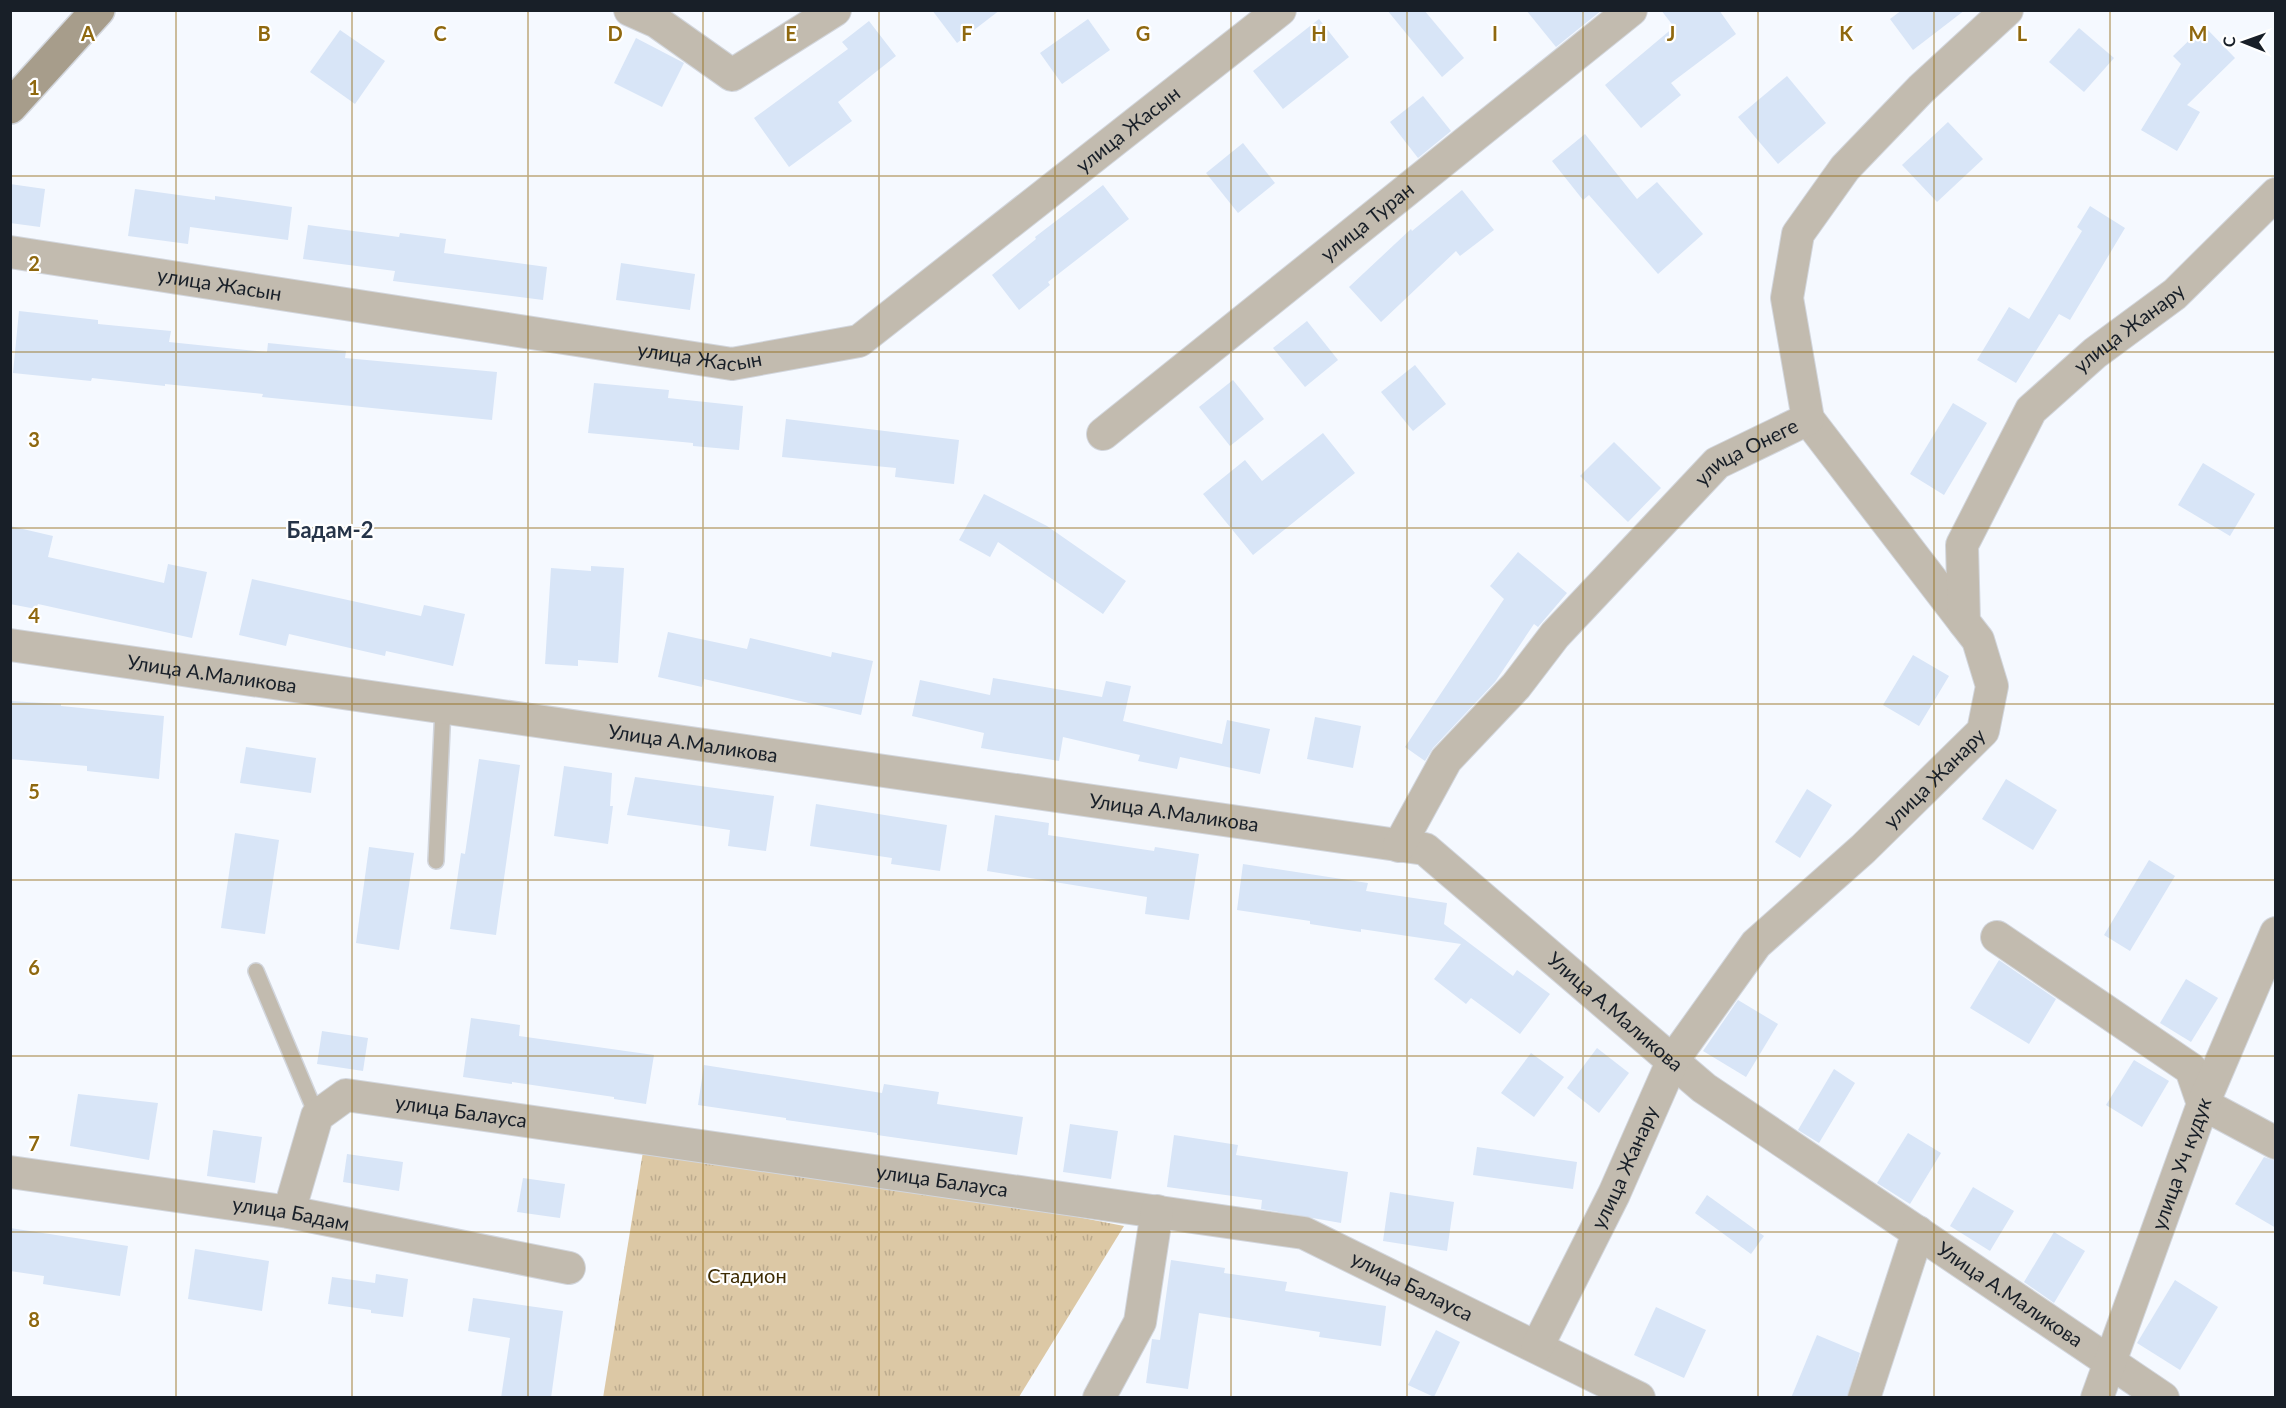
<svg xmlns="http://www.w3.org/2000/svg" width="2286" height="1408" viewBox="0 0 2286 1408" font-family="Lato,sans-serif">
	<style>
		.park { fill: url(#park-tufts) }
		.building { fill: #d8e5f7 }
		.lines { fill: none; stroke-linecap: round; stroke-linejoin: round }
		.lane-casing { stroke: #d2d6dd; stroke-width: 18 }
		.street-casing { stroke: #d2d6dd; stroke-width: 34 }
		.secondary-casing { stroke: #d2d6dd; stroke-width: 36 }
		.lane { stroke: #c2bbaf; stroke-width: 15 }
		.street { stroke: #c2bbaf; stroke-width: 32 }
		.secondary { stroke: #a79d8b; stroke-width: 33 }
		.grid { fill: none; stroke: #8f680e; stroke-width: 1.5; stroke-opacity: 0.55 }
		.labels { text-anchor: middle; stroke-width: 4.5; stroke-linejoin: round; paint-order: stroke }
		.street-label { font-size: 20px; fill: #181f28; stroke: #fff }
		.park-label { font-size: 20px; fill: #3e2c03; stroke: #fff }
		.quarter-label { font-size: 22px; font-weight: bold; fill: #263448; stroke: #fff }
		.grid-label { font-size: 20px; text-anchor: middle; font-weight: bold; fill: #8f680e; stroke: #fff; stroke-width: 4.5; stroke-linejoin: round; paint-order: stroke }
	</style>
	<defs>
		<pattern id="park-tufts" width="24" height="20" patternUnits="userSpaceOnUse" patternTransform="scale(1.5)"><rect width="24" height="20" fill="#dcc8a5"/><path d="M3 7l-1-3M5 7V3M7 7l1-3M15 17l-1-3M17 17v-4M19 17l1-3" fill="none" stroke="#bcab8e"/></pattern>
	</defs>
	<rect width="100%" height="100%" fill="#f5f9ff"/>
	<path class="park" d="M646,1133L1124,1226L1019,1397L603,1398Z"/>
	<g class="building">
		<path d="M932,10H1000L957,43Z"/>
		<path d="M1387,10H1424L1464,58L1442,77Z"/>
		<path d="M1526,10H1602L1556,47Z"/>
		<path d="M1661,10H1719L1736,34L1671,83L1681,95L1641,128L1605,85L1674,27Z"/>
		<path d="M1902,10H1965L1913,50L1890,19Z"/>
		<path d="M1088,19L1110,50L1062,84L1040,53Z"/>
		<path d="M1319,19L1349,57L1283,109L1253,71Z"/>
		<path d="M869,21L896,56L838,102L852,121L789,167L754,118L848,49L842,42Z"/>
		<path d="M2204,26L2235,58L2187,105L2200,112L2177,151L2141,130L2181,64L2173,56Z"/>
		<path d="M2079,28L2114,58L2084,92L2049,62Z"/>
		<path d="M340,30L385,61L355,104L310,72Z"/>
		<path d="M636,38L684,63L662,107L614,83Z"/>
		<path d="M1787,76L1826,123L1778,164L1738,117Z"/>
		<path d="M1423,96L1451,131L1418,158L1390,122Z"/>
		<path d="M1948,122L1983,159L1937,202L1902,165Z"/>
		<path d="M1585,134L1637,199L1657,182L1703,234L1658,274L1589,195L1583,200L1552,161Z"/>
		<path d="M1243,143L1275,183L1238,213L1206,173Z"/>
		<path d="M10,184L45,189L40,227L10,223Z"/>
		<path d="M1103,185L1129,219L1048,282L1050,285L1019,310L992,275L1036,239L1035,237Z"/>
		<path d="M135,189L215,200V196L292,207L288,240L190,227L188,244L128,236Z"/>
		<path d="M1462,190L1494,230L1460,256L1456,251L1381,322L1349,287L1411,229L1412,231Z"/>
		<path d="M2090,206L2125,228L2070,320L2059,314L2016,383L1977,360L2009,307L2029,319L2082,231L2077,227Z"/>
		<path d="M308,225L399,237L400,233L446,239L444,253L547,267L543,300L393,281L395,271L303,259Z"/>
		<path d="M621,263L695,274L690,310L616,300Z"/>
		<path d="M19,311L98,320V324L171,331L169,342L267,352L268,343L346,351L345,358L497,372L492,420L262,397L263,394L165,384V386L92,378L91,381L13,373Z"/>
		<path d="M1307,321L1338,360L1305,387L1273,348Z"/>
		<path d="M1415,365L1446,404L1413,431L1381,392Z"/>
		<path d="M1233,380L1264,419L1230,446L1199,407Z"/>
		<path d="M594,383L669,390L668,398L743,406L739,450L693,446V443L588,433Z"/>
		<path d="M1953,403L1987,423L1944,495L1910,474Z"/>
		<path d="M786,419L959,440L954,484L895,477L896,468L782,457Z"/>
		<path d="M1323,433L1355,473L1253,555L1203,494L1245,460L1262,481Z"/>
		<path d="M1614,442L1661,488L1628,522L1580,476Z"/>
		<path d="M2203,463L2255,494L2230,536L2178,505Z"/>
		<path d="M984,494L1047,526L1126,581L1103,614L998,542L990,557L959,540Z"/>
		<path d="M10,526L53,536L48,557L164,583L168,564L207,572L192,638L38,604L36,609L10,604Z"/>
		<path d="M1518,552L1567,593L1538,627L1534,624L1495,682L1433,748L1425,761L1405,747L1504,599L1490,586Z"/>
		<path d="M591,566L624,568L618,663L578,660V666L545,664L551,568L591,571Z"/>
		<path d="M252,579L421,616L424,605L465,614L453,666L386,651L385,656L289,634L286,646L239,635Z"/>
		<path d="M668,632L747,649L750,638L831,657L832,652L873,661L861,715L704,679L702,687L658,677Z"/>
		<path d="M1913,655L1949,676L1919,726L1883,705Z"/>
		<path d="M993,678L1102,697L1106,681L1131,686L1123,721L1222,744L1227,720L1270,729L1260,774L1180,757L1177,769L1138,761L1140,755L1063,737L1059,761L981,748L984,733L912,716L920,680L990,695Z"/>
		<path d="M10,701L61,704V706L164,716L159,779L87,771V766L10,759Z"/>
		<path d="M1315,717L1361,726L1353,768L1307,759Z"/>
		<path d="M246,747L316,758L311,793L240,783Z"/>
		<path d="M479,759L520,765L496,935L450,929L461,853L465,854Z"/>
		<path d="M564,766L612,773L610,806H613L608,844L554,836Z"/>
		<path d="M635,777L774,796L766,851L728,846L730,830L627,815Z"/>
		<path d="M2006,779L2057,810L2033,850L1982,819Z"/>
		<path d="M1807,789L1832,805L1800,858L1775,842Z"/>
		<path d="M816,804L947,825L940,871L891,864L892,858L810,846Z"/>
		<path d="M995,815L1049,823L1048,835L1154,851L1155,847L1199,854L1189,920L1145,914L1147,897L987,871Z"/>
		<path d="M235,833L279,840L265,934L221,928Z"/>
		<path d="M369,847L414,853L399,950L356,943Z"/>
		<path d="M2149,860L2175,876L2130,951L2104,935Z"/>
		<path d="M1243,864L1368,883L1366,891L1447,903L1444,924L1513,976L1517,970L1550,994L1520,1034L1471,998L1466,1004L1434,979L1461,944L1361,929V932L1310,924V921L1237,910Z"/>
		<path d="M1999,960L2056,999L2029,1044L1970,1008Z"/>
		<path d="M2186,979L2218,998L2191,1042L2160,1023Z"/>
		<path d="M1738,1000L1778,1024L1746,1077L1703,1051Z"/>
		<path d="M471,1018L520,1025L519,1036L654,1055L646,1104L614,1099V1097L512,1082V1084L463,1077Z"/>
		<path d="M322,1031L368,1038L363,1071L317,1064Z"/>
		<path d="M1597,1048L1629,1073L1599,1113L1567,1088Z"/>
		<path d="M1531,1053L1564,1077L1534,1117L1501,1093Z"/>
		<path d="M2134,1060L2169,1081L2142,1127L2106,1105Z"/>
		<path d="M704,1065L882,1093L884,1084L939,1092L937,1104L1023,1117L1017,1155L877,1135V1133L786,1120V1118L698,1105Z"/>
		<path d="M1834,1069L1855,1083L1819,1143L1798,1130Z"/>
		<path d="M78,1094L158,1103L149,1160L70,1146Z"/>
		<path d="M1070,1124L1118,1131L1111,1179L1063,1172Z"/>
		<path d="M213,1130L262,1137L255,1183L207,1176Z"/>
		<path d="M1908,1133L1941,1153L1910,1204L1877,1183Z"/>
		<path d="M1174,1135L1238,1145L1236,1155L1348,1172L1341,1223L1261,1209L1262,1200L1167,1187Z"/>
		<path d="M1477,1147L1577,1162L1573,1189L1473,1175Z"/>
		<path d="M347,1154L403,1162L399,1191L343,1182Z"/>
		<path d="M2264,1157L2276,1161V1228L2235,1204Z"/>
		<path d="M523,1178L565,1184L560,1218L517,1212Z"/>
		<path d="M1973,1187L2014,1211L1990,1251L1950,1226Z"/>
		<path d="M1390,1192L1454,1202L1447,1251L1383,1241Z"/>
		<path d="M1707,1195L1764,1236L1751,1254L1695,1213Z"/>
		<path d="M10,1228L128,1246L120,1296L43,1284L44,1276L10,1271Z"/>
		<path d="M2054,1232L2085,1251L2054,1303L2024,1282Z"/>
		<path d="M195,1249L269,1261L262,1311L188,1299Z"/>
		<path d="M1171,1260L1225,1268L1224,1273L1287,1282L1285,1291L1386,1306L1381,1346L1319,1337L1320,1332L1199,1313L1188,1389L1146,1383L1152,1339L1160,1340Z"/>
		<path d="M376,1274L408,1279L403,1317L371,1313V1310L328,1304L332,1277L375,1283Z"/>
		<path d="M2175,1280L2218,1307L2180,1370L2137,1343Z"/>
		<path d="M473,1298L563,1311L551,1398H501L510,1338L468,1331Z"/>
		<path d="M1656,1307L1706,1330L1684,1378L1634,1355Z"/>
		<path d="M1436,1330L1460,1342L1434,1397L1408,1385Z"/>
		<path d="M1817,1335L1860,1353L1847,1398H1791Z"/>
	</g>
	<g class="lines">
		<defs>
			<g id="lane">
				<path d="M436,861L443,707"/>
				<path d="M256,971L317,1116"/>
			</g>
			<g id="street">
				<path d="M630,10L657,22L732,75L835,10"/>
				<path id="s1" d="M10,252L732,364L859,341L1280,10"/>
				<path d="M1808,419L1964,622"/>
				<path id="s2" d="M1103,434L1631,10"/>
				<path id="s3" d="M10,645L1425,849L1704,1088L2163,1398"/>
				<path id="s4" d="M1399,846L1446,760L1516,686L1555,635L1717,463L1808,419L1787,298L1798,234L1845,168L1921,89L2007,10"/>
				<path d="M1997,937L2191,1069L2203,1104L2276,1143"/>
				<path id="s5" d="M10,1172L289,1212L569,1268"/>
				<path id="s6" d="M289,1212L317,1116L346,1095L1304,1233L1639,1398"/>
				<path id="s7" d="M1537,1347L1614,1194L1673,1060L1756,944L1863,849L1983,731L1992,686L1978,640L1964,622L1962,545L2031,410L2095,353L2175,294L2276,194"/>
				<path d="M1099,1398L1140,1322L1157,1211"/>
				<path d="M1864,1398L1918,1232"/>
				<path id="s8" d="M2097,1398L2203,1104L2276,933"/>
			</g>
			<path id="secondary" d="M10,107L98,10"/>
		</defs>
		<use href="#lane" class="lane-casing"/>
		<use href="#street" class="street-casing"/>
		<use href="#secondary" class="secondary-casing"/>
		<use href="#lane" class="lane"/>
		<use href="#street" class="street"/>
		<use href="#secondary" class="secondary"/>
	</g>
	<path class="grid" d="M176,10V1398M352,10V1398M528,10V1398M703,10V1398M879,10V1398M1055,10V1398M1231,10V1398M1407,10V1398M1583,10V1398M1758,10V1398M1934,10V1398M2110,10V1398M10,176H2276M10,352H2276M10,528H2276M10,704H2276M10,880H2276M10,1056H2276M10,1232H2276"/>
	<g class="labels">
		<g class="street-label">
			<text dy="7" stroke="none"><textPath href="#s1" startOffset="1202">улица Жасын</textPath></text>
			<text dy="7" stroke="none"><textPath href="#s2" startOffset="339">улица Туран</textPath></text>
			<text dy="7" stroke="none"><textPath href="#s1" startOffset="212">улица Жасын</textPath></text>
			<text dy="7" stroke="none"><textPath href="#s7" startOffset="1245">улица Жанару</textPath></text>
			<text dy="7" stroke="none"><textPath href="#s1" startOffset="698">улица Жасын</textPath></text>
			<text dy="7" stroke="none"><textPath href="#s4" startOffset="531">улица Онеге</textPath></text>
			<text dy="7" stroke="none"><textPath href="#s3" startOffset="204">Улица А.Маликова</textPath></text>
			<text dy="7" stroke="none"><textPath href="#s3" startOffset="690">Улица А.Маликова</textPath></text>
			<text dy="7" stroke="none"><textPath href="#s7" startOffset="704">улица Жанару</textPath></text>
			<text dy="7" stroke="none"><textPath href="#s3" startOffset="1176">Улица А.Маликова</textPath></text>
			<text dy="7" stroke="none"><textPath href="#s3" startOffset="1680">Улица А.Маликова</textPath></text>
			<text dy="7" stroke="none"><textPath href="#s6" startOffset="252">улица Балауса</textPath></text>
			<text dy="7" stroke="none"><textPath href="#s8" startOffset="249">улица Уч кудук</textPath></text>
			<text dy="7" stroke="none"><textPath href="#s7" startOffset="200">улица Жанару</textPath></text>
			<text dy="7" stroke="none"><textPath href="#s6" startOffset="738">улица Балауса</textPath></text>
			<text dy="7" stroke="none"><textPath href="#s5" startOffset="284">улица Бадам</textPath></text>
			<text dy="7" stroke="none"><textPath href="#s6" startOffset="1224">улица Балауса</textPath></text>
			<text dy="7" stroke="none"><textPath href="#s3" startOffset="2166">Улица А.Маликова</textPath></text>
		</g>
		<g class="park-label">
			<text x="747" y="1283">Стадион</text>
		</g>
		<g class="quarter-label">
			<text x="330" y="538">Бадам-2</text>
		</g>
	</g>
	<g class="grid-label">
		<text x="88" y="41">A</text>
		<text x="264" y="41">B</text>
		<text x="440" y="41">C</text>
		<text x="615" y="41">D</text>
		<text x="791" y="41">E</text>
		<text x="967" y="41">F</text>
		<text x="1143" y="41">G</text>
		<text x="1319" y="41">H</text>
		<text x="1495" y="41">I</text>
		<text x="1671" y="41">J</text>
		<text x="1846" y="41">K</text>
		<text x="2022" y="41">L</text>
		<text x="2198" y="41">M</text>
		<text x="34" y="95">1</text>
		<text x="34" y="271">2</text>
		<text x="34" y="447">3</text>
		<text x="34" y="623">4</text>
		<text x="34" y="799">5</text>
		<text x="34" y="975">6</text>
		<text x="34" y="1151">7</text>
		<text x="34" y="1327">8</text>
	</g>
	<rect width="2286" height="1408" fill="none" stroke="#181f28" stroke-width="24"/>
	<g transform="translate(2244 42) rotate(271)" stroke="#ffffff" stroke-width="4.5" paint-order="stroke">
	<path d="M0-4.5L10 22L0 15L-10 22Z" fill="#181f28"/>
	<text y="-9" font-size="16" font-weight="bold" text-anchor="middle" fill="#181f28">С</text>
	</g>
</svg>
